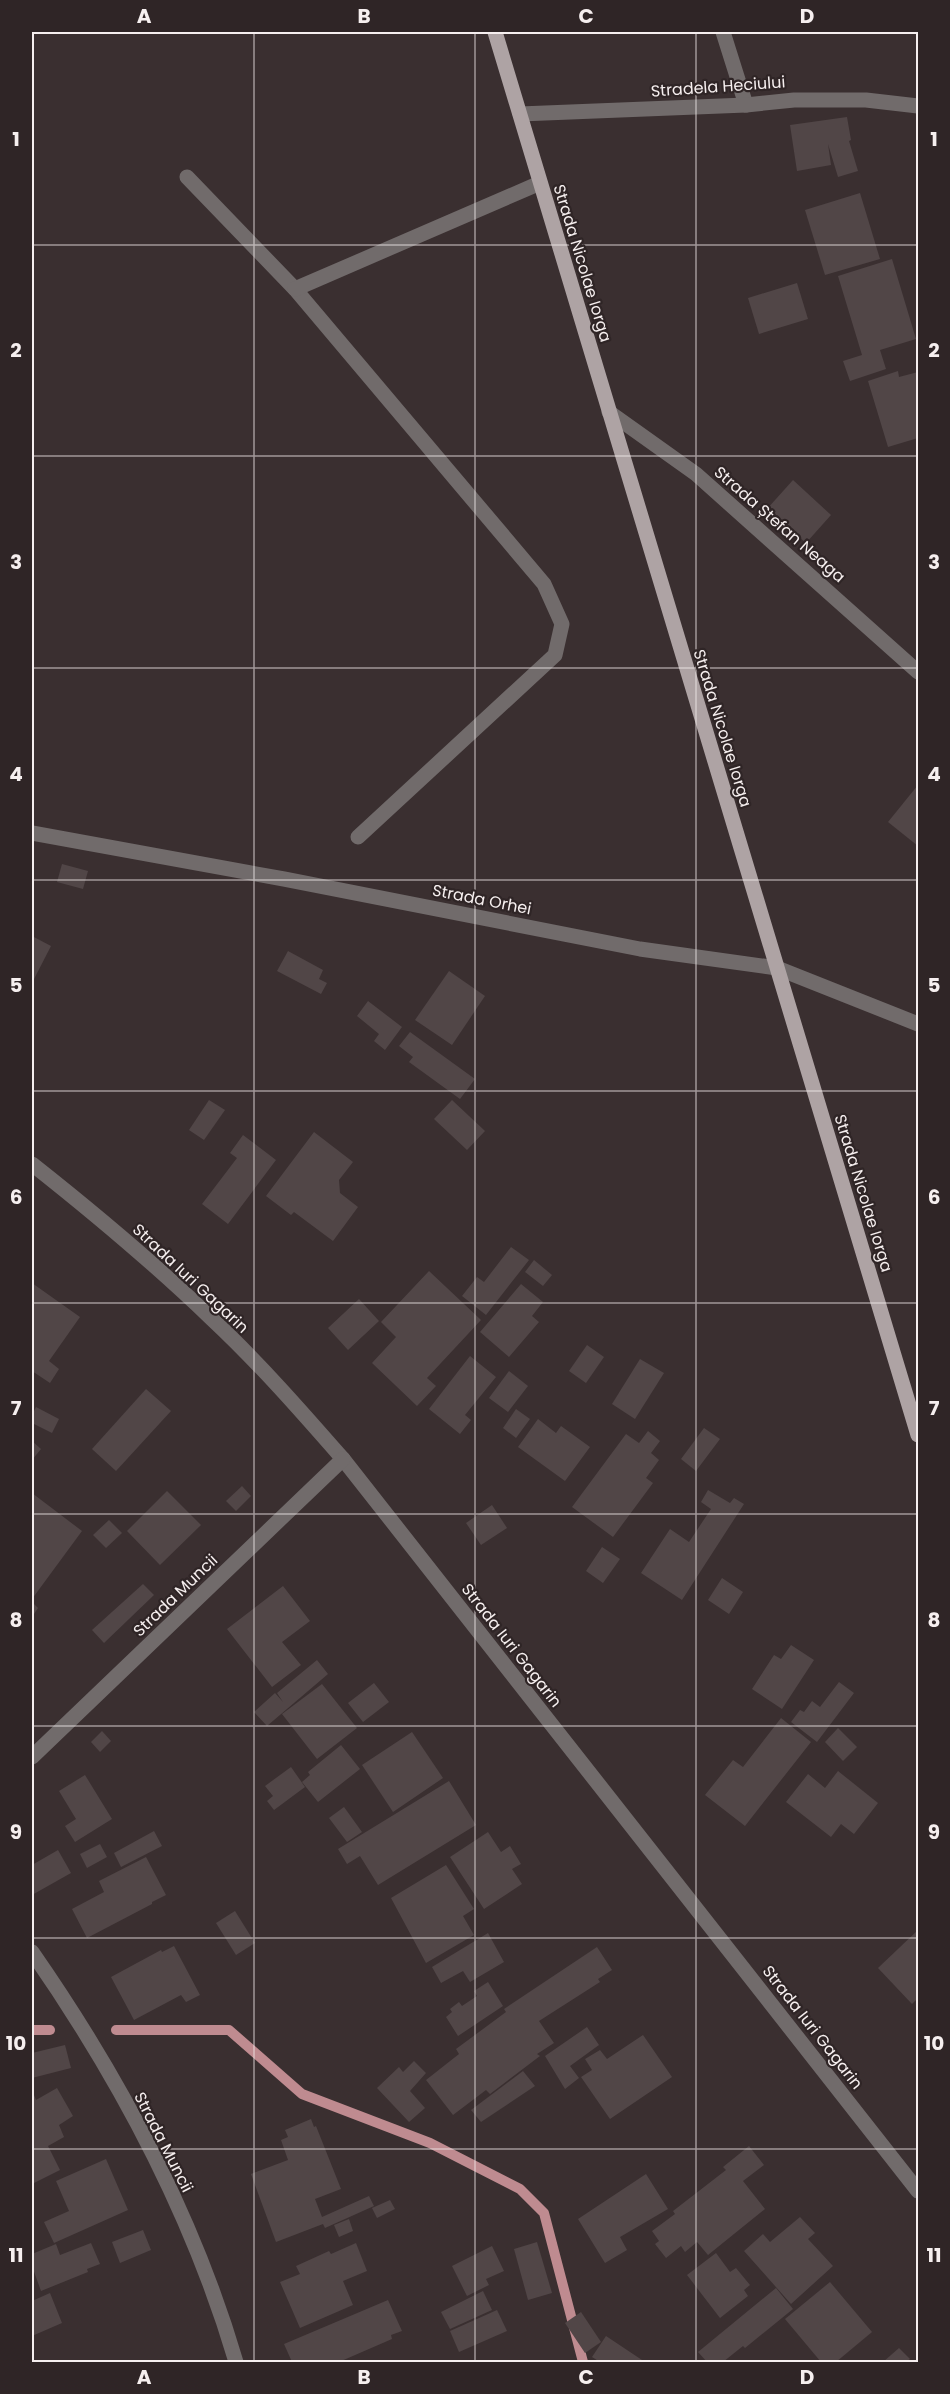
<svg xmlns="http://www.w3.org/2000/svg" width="950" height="2394" viewBox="0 0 950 2394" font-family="Poppins,sans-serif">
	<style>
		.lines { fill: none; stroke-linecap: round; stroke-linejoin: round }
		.stream { stroke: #bf8b90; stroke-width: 10 }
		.building { fill: #514647 }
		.minor { stroke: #716b6b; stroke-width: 15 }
		.major { stroke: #aea3a4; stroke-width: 15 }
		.grid { fill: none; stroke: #f6efef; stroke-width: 1.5; stroke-opacity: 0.55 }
		.labels { text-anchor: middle; stroke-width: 4.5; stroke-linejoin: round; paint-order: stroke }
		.street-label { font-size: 16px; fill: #f6efef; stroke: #2f2526 }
		.neatline { fill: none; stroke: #f6efef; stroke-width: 2 }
		.grid-label { font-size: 20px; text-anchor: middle; font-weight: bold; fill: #f6efef }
	</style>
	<rect width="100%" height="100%" fill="#3a2f30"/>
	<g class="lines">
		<g class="stream">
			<path d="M32,2030H50"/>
			<path d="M116,2030H229L302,2094L430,2143L520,2189L544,2213L583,2362"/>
		</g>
	</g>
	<g class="building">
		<path d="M847,117L851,140L849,141L858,171L838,177L828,144L831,165L797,171L790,125Z"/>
		<path d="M860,193L880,259L825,275L805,210Z"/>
		<path d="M892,259L916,339L880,350L886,369L850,381L843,361L862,355L838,276Z"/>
		<path d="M797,283L808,319L759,334L748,298Z"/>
		<path d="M898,371L899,377L918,372V438L888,447L868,381Z"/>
		<path d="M793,480L831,515L806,543L767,509Z"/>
		<path d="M918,785V846L888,822Z"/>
		<path d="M62,864L88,871L83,889L57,882Z"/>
		<path d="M32,936L51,946L32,983Z"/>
		<path d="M288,951L323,970L319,979L327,983L321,994L277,971Z"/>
		<path d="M449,971L485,996L452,1045L415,1020Z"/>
		<path d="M368,1001L402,1027L385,1050L374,1041L379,1034L357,1016Z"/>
		<path d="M410,1032L475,1079L460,1099L409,1062L413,1057L399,1046Z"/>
		<path d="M209,1100L225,1110L204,1140L189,1130Z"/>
		<path d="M452,1100L485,1131L467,1150L434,1119Z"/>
		<path d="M314,1132L353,1162L339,1180L340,1193L358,1207L333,1241L294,1212L291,1215L266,1196Z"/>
		<path d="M243,1135L276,1160L228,1224L202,1204L237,1158L230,1153Z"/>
		<path d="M511,1247L529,1260L486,1315L462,1296L477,1277L484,1282Z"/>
		<path d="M534,1260L552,1275L543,1286L525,1272Z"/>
		<path d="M429,1271L481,1320L427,1378L436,1386L417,1406L372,1363L396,1337L381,1322Z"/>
		<path d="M32,1283L80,1317L49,1361L59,1369L50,1383L32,1371Z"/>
		<path d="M521,1284L543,1302L532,1316L539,1322L509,1357L480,1332Z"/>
		<path d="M359,1299L379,1321L348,1350L328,1328Z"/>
		<path d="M587,1345L604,1357L586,1383L569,1371Z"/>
		<path d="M470,1356L496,1377L465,1415L471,1420L460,1434L429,1409Z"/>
		<path d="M640,1359L664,1373L635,1419L612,1404Z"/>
		<path d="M509,1371L528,1386L508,1412L489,1398Z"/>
		<path d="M146,1389L171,1411L116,1471L92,1449Z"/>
		<path d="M36,1407L59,1419L52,1433L32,1423V1415Z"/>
		<path d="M516,1409L530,1419L516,1438L503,1428Z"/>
		<path d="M538,1419L556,1433L561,1426L590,1447L565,1481L518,1447Z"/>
		<path d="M704,1428L720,1439L696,1471L681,1459Z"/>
		<path d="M648,1431L660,1441L651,1453L659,1460L646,1478L653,1483L613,1537L572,1507L626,1434L639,1443Z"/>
		<path d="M32,1441L41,1449L32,1460Z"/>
		<path d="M242,1486L251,1496L236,1511L226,1501Z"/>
		<path d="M708,1490L730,1503L734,1498L744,1504L682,1600L641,1573L670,1529L689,1542L711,1509L701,1502Z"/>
		<path d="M167,1491L201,1525L160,1565L127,1531Z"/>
		<path d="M32,1493L82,1531L32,1599Z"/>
		<path d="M492,1505L507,1528L481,1545L466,1523Z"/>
		<path d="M109,1520L122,1533L106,1548L93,1535Z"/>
		<path d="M602,1547L620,1559L603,1583L586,1571Z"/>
		<path d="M722,1578L743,1592L729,1614L708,1600Z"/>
		<path d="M143,1584L154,1595L104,1643L92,1630Z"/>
		<path d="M283,1586L310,1621L282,1642L301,1665L272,1687L227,1629Z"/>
		<path d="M32,1602L38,1608L32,1617Z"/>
		<path d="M791,1645L814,1660L782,1709L752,1689L774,1655L781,1659Z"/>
		<path d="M317,1660L328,1674L267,1726L254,1712L275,1693L283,1702L277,1693Z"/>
		<path d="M839,1682L854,1693L817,1742L791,1722L800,1710L804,1712L812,1701L820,1707Z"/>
		<path d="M374,1683L389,1702L363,1722L348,1703Z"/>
		<path d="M322,1684L357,1728L317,1759L282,1714Z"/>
		<path d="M781,1718L811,1742L745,1826L705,1795L733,1760L743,1767Z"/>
		<path d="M838,1728L857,1747L843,1761L825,1742Z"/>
		<path d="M102,1731L111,1741L100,1752L91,1742Z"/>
		<path d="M412,1732L443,1778L393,1812L362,1765Z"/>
		<path d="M341,1745L360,1769L318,1802L302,1782L310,1775L308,1772Z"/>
		<path d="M291,1767L305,1787L274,1810L267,1801L273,1796L265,1786Z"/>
		<path d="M838,1771L878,1803L854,1834L841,1824L831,1837L786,1802L808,1774L825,1788Z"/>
		<path d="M85,1775L112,1819L75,1842L65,1826L76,1819L59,1791Z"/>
		<path d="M449,1781L476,1825L378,1885L360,1856L347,1864L338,1849Z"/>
		<path d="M344,1807L362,1832L347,1842L329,1818Z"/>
		<path d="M154,1831L162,1846L121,1867L114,1853Z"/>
		<path d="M488,1832L501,1852L510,1846L521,1864L512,1869L522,1884L484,1909L450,1857Z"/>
		<path d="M100,1844L107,1857L87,1868L80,1854Z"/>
		<path d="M58,1850L71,1873L32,1895V1865Z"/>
		<path d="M146,1857L166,1895L152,1902V1904L87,1938L72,1909L104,1892L99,1881Z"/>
		<path d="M446,1865L474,1909L463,1916L474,1935L426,1963L391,1898Z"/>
		<path d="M235,1911L255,1943L236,1955L216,1923Z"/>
		<path d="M918,1930V1998L912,2004L878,1968Z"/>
		<path d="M488,1933L504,1962L470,1982L463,1971L441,1983L432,1967Z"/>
		<path d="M174,1946L200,1995L186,2002L181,1995L134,2020L111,1977L161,1950L162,1952Z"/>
		<path d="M597,1947L612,1970L598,1979L600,1982L539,2021L554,2043L537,2054L540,2056L490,2094L486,2090L453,2115L426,2080L459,2054L456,2049L506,2012L504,2009Z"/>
		<path d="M488,1982L503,2006L458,2036L446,2017L452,2012L450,2009L459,2002L462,2006L477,1996L474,1991Z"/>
		<path d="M587,2027L599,2045L570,2066L579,2078L565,2089L545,2056Z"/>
		<path d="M643,2035L672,2077L610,2119L581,2077L592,2070L585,2059L600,2050L607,2059Z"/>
		<path d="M65,2045L71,2068L32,2078V2053Z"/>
		<path d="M414,2061L426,2073L410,2091L425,2108L409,2122L377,2088L399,2067L403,2072Z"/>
		<path d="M523,2071L535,2086L481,2122L471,2110Z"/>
		<path d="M57,2088L73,2116L59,2125L64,2137L48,2146L60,2170L32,2184V2090L36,2100Z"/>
		<path d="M311,2119L314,2127L316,2126L341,2189L315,2199L322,2217L369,2196L374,2206L325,2228L323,2224L276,2242L251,2174L288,2160L281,2140L288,2137L285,2130Z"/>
		<path d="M749,2146L764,2165L743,2181L765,2209L708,2255L697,2242L685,2252L681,2246L666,2258L655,2244L659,2241L652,2231L675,2214L673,2211L726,2170L723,2167Z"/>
		<path d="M106,2159L128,2210L54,2243L44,2222L69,2211L56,2181Z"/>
		<path d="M646,2174L668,2209L620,2237L627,2250L605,2263L578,2219Z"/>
		<path d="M390,2200L395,2209L377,2218L372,2208Z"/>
		<path d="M800,2217L815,2233L808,2239L833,2266L791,2304L744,2251L763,2234L770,2242Z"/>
		<path d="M349,2219L353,2231L339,2237L334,2225Z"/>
		<path d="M143,2230L151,2250L120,2263L112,2242Z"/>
		<path d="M537,2242L552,2293L528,2300L514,2249Z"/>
		<path d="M91,2243L100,2264L87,2269L88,2272L41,2291L32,2266V2254L56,2244L60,2255Z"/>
		<path d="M356,2243L367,2271L343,2281L353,2305L300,2328L280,2282L300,2274L296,2266L329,2251L331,2254Z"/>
		<path d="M492,2246L504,2271L486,2279L489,2285L467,2296L452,2266Z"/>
		<path d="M716,2253L730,2272L736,2268L750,2285L744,2290L748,2296L720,2318L687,2275Z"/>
		<path d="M830,2282L872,2332L836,2362H821L785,2319Z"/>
		<path d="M776,2288L793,2309L745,2348L743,2346L723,2362H707L698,2352Z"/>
		<path d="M483,2291L492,2310L450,2329L441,2312Z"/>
		<path d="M50,2293L62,2323L32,2336V2301Z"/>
		<path d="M388,2300L402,2331L391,2335L392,2339L339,2362H292L284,2344Z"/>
		<path d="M497,2310L507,2331L459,2352L450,2331Z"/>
		<path d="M581,2312L601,2342L585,2353L565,2323Z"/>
		<path d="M606,2336L645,2362H600L592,2357Z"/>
		<path d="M899,2348L910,2359L906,2362H883Z"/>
	</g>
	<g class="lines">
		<g class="minor">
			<path d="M723,32L746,105"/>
			<path d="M520,114L746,105L794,100H866L918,106"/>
			<path d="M187,177L295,289L544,584L562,624L555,655L358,837"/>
			<path d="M295,289L540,183"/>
			<path d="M609,412L696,474L918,672"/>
			<path d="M32,833L284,879L640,949L777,968L918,1024"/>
			<path d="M32,1164C94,1213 155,1264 212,1319C259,1363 301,1411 343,1459L918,2191"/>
			<path d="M32,1757L343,1459"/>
			<path d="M32,1952C119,2077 193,2216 236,2362"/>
		</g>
		<path class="major" d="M495,32L918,1435"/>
	</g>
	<path class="grid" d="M254,32V2362M475,32V2362M696,32V2362M32,245H918M32,456H918M32,668H918M32,880H918M32,1091H918M32,1303H918M32,1514H918M32,1726H918M32,1938H918M32,2149H918"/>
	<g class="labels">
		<g class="street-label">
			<text transform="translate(718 86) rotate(-4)" y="6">Stradela Heciului</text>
			<text transform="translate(583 263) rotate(73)" y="6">Strada Nicolae Iorga</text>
			<text transform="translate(780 524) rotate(41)" y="6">Strada Ștefan Neaga</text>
			<text transform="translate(723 728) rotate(73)" y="6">Strada Nicolae Iorga</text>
			<text transform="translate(482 899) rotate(11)" y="6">Strada Orhei</text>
			<text transform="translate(864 1193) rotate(73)" y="6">Strada Nicolae Iorga</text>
			<text transform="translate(191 1278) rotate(43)" y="6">Strada Iuri Gagarin</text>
			<text transform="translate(175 1595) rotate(-44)" y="6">Strada Muncii</text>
			<text transform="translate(512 1645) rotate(52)" y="6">Strada Iuri Gagarin</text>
			<text transform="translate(813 2027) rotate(52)" y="6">Strada Iuri Gagarin</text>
			<text transform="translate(164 2142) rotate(63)" y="6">Strada Muncii</text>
		</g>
	</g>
	<rect width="950" height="2394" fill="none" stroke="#2f2526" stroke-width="66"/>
	<rect x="33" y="33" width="884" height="2328" class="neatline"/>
	<g class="grid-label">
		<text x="144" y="23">A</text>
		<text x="364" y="23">B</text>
		<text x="586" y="23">C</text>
		<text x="807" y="23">D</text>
		<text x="16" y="146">1</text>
		<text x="934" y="146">1</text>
		<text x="16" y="357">2</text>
		<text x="934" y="357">2</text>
		<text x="16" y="569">3</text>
		<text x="934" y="569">3</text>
		<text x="16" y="781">4</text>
		<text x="934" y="781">4</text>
		<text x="16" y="992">5</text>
		<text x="934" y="992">5</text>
		<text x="16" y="1204">6</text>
		<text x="934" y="1204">6</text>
		<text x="16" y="1415">7</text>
		<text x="934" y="1415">7</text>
		<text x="16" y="1627">8</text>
		<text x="934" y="1627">8</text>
		<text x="16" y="1839">9</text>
		<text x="934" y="1839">9</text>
		<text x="16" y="2050">10</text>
		<text x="934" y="2050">10</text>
		<text x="16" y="2262">11</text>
		<text x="934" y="2262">11</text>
		<text x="144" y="2384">A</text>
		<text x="364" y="2384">B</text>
		<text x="586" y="2384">C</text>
		<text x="807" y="2384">D</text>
	</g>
</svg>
